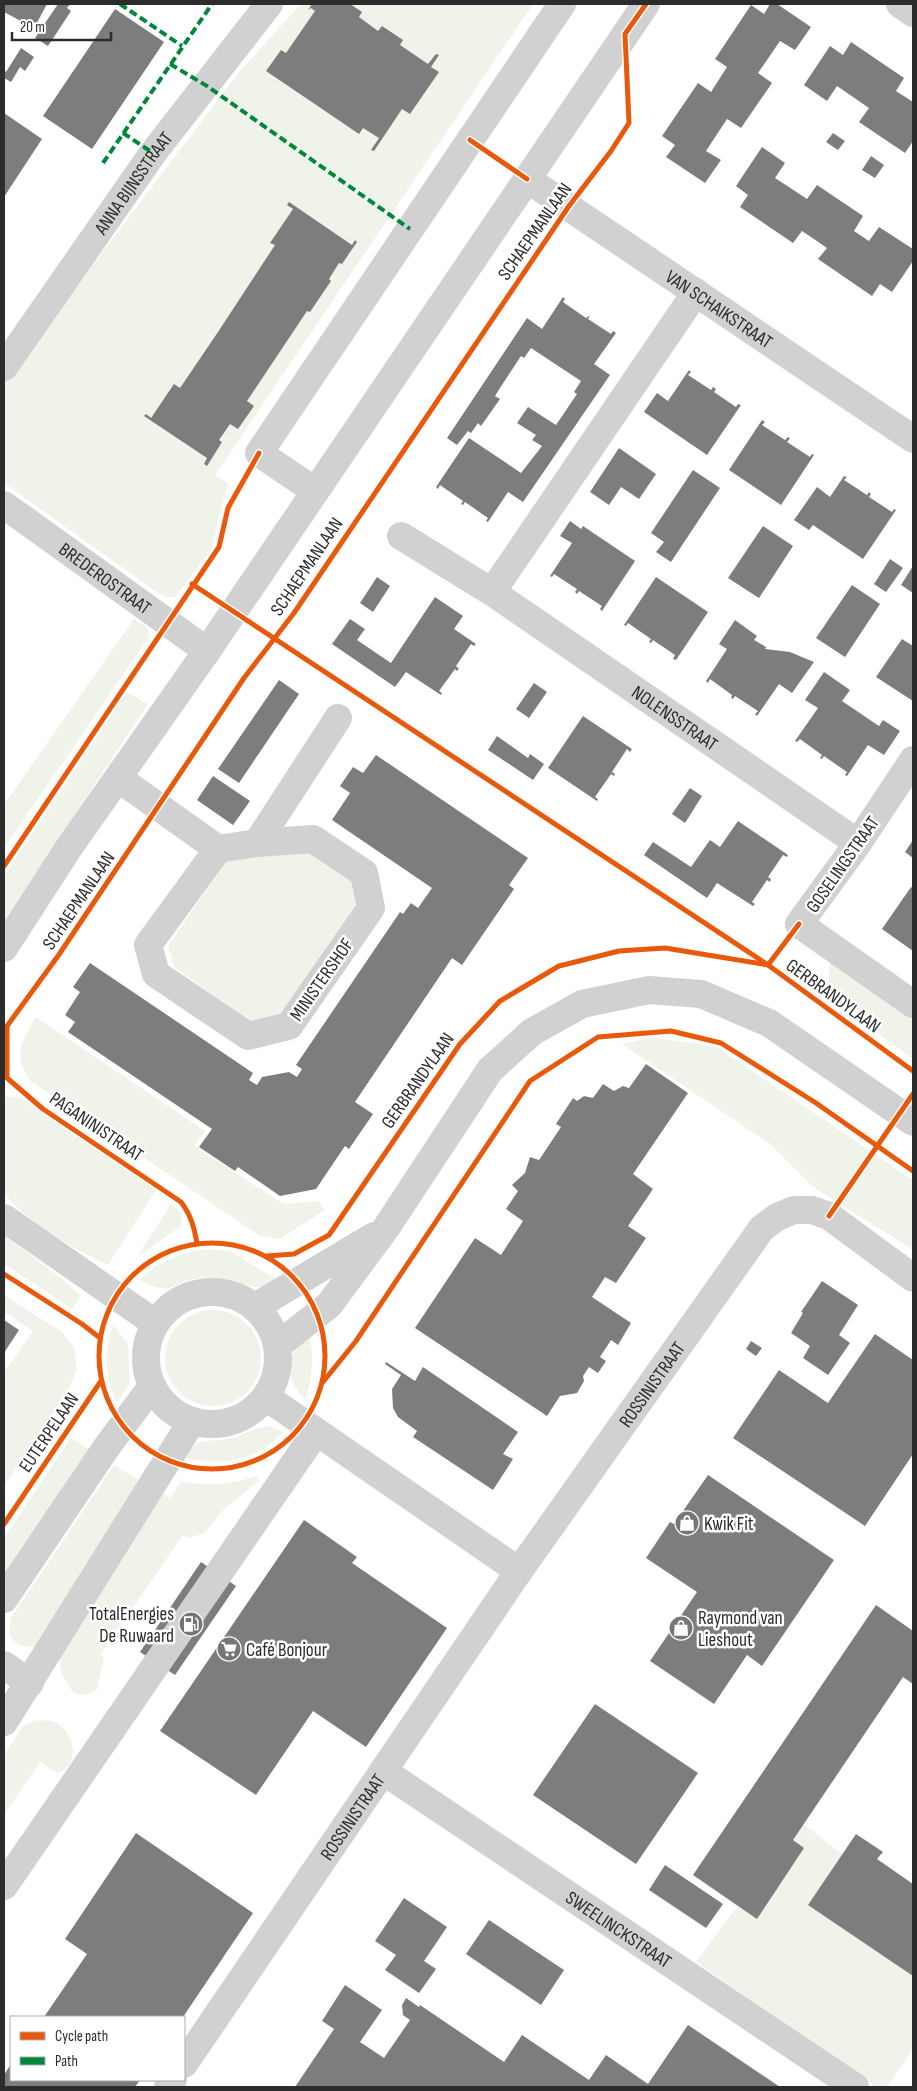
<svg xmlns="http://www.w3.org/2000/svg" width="917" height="2091" viewBox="0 0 917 2091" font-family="'Sofia Sans Condensed',sans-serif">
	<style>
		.green { fill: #eff3ea }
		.building { fill: #7d7d7d }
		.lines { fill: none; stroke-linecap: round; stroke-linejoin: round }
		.minor { stroke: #d1d1d1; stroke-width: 28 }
		.quiet { stroke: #00873e; stroke-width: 4; stroke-dasharray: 8 4; stroke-linecap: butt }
		.cycleway-casing { stroke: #fff; stroke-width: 8 }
		.cycleway { stroke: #e8590c; stroke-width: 5 }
		.labels { text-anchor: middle; stroke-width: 5; stroke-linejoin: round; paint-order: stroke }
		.street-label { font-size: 19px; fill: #2c2c2c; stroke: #fff }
		.poi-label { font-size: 19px; fill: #2c2c2c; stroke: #fff; text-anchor: start }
	</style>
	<rect width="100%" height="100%" fill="#fff"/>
	<g class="green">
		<path d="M301,4H533L215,475L228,483L211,550L175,597H167L158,593L4,483V381L240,71Z"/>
		<path d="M134,619C142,624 150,626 149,637L4,848V805Z"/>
		<path d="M127,692L148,704L4,922V876Z"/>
		<path d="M304,849L355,882V909L277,1020L251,1023L174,967L168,946L226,861Z"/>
		<path d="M830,955L913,1012V1059L828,997Z"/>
		<path d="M36,1017L205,1131L194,1146L284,1204L318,1201L325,1210L280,1239L260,1236L30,1081C13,1055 21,1041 36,1017Z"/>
		<path d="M652,1037L717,1047L913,1180V1250L813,1187L770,1144L622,1044Z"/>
		<path d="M7,1096L21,1098L156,1190L108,1265C69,1246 32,1226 4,1193V1097Z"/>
		<path d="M171,1204L181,1213V1226L137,1257Z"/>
		<path d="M4,1235L61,1278L81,1296L72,1309L4,1264Z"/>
		<path d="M209,1249L230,1251L276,1279L266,1288C243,1287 222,1275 198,1278C168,1283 174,1298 140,1280C158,1260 183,1252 209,1249Z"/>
		<path d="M4,1295L62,1332L74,1348L77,1369L67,1393L4,1486V1373L33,1331L4,1312Z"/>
		<circle cx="213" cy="1358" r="48"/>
		<path d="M113,1325L128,1344L130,1383L117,1402C104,1380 104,1349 113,1325Z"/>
		<path d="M309,1332C314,1357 313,1376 305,1400C281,1372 286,1357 309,1332Z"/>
		<path d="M270,1426L283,1432C256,1462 219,1467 182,1457C204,1434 206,1444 232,1438C245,1434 256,1428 270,1426Z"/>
		<path d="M71,1438L89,1449L4,1575V1538Z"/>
		<path d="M114,1465L144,1483L35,1646C23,1648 16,1645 9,1634L11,1618Z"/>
		<path d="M257,1476L260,1480L222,1511L205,1533L188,1538L183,1535L100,1655L104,1657L97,1690L87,1695L75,1694C63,1681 58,1669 60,1652L161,1493L170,1498L181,1481C208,1487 232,1484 257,1476Z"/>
		<path d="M36,1720C41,1721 47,1720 52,1721C75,1729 82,1764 58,1773L40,1762L4,1815V1755L23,1726Z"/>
		<path d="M800,1822L913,1907V1951L910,1955L913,1958V2049L887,2087H876L696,1962Z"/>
	</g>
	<g class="building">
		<path d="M4,4H47L32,32L30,30L32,27L4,12Z"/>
		<path d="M58,4H70L67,8L71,11L48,46L35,38Z"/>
		<path d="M312,4H350L362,12L359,17L378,31L382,26L403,40L400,45L428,64L436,54L439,55L431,67L439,72L410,114L402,109L374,151L371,150L379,138L363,128L359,134L266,71L281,50L286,53L315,11L311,8L308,10Z"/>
		<path d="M770,4H777L811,27L795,50L780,41L758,73L772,83L741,128L727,119L706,151L721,160L705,183L666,157L675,145L662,136L698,83L711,92L727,67L715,59L751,5L764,14Z"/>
		<path d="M115,9L164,42L92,149L43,116Z"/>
		<path d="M851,42L904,78L896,91L913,102V141L905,153L859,122L869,108L837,86L827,101L804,85L830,46L843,55Z"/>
		<path d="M21,48L34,57L25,71L20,67L11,82L4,78V70L6,72Z"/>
		<path d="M4,113L42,139L4,197Z"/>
		<path d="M833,133L845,141L838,150L826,142Z"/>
		<path d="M762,147L785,163L775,178L792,189L807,199L817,185L863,216L854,231L869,241L879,227L913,249V261L892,292L880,284L872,296L818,259L827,248L814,239L802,231L793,243L740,207L748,195L736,186Z"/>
		<path d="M871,156L884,165L875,178L862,170Z"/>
		<path d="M289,202L352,245L355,240L357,242L342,264L339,263L329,279L331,281L310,312L307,311L247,401L254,406L238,429L230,424L219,440L222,442L207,466L204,464L207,458L144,416L146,414L151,418L174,384L180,388L218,332L275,245L270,243L293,209L287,205Z"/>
		<path d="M563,297L565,299L563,302L586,318L590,315L588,319L611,334L613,331L616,333L594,364L610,375L523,502L508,492L488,522L486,521L488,518L465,502L463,505L461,504L463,501L440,485L438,489L436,487L469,438L521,473L542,446L532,440L536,435L517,423L528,407L556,425L577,394L574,392L581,381L531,348L524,358L521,356L500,388L495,396L500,399L481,426L478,423L471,433L468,431L457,445L447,438L527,318L542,329Z"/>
		<path d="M689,370L691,372L688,375L711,390L713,387L716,389L714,392L736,407L738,404L741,405L707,455L644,412L657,393L668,401Z"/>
		<path d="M762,420L765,422L762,425L785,440L788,437L790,438L787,442L810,457L812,454L814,455L781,505L729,470Z"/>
		<path d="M619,448L656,474L639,499L621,487L609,505L590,492Z"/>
		<path d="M693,470L720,488L671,562L656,552L664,542L651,533Z"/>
		<path d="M844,476L847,477L844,480L867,495L869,492L871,494L869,497L892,512L894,509L896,510L863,559L813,525L809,530L794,520L817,487L830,497Z"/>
		<path d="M570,521L581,529L583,526L635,561L602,611L600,609L602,606L579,591L577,594L575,592L577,589L554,574L552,577L550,576L572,543L560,536Z"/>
		<path d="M763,526L793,546L759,598L728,578Z"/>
		<path d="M890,559L903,568L886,592L874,584Z"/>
		<path d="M913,566V593L901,585Z"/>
		<path d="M377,577L390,586L373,612L360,603Z"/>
		<path d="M656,577L708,612L676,660L673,659L675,655L653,640L651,643L649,642L651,639L628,623L626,626L624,625Z"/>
		<path d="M852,585L880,604L845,657L816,638Z"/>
		<path d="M435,597L463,616L454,629L476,644L474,646L471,644L456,666L459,669L457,671L455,669L439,691L442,693L441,695L406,672L395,687L332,644L350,619L365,629L357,640L391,663Z"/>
		<path d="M735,620L757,636L754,640L766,647L765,649L790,652L814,662L792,693L779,684L757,716L755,714L758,711L735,696L733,699L731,698L732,695L710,679L708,683L706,681L727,649L719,644Z"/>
		<path d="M902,639L913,646V701L876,677Z"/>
		<path d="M824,672L850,690L842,701L879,726L883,720L900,731L884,755L868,745L847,776L845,775L847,772L824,756L822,759L820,758L822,755L800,739L797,742L795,741L818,708L805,700Z"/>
		<path d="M279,680L299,694L239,783L218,769Z"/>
		<path d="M534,683L547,692L529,718L516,709Z"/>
		<path d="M583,716L632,749L630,752L627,749L612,772L615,774L614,776L611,774L595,797L598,799L597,801L548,768Z"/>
		<path d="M497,736L528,758L530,754L544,764L533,780L488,750Z"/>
		<path d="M376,755L528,858L509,885L514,889L462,965L452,958L355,1102L373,1114L349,1149L345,1146L316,1189L280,1196L238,1167L235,1171L199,1147L212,1129L68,1032L75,1022L65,1015L80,992L73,987L90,963L253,1073L249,1080L257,1085L262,1077L289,1072L297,1077L302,1069L296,1065L400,912L403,914L411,903L418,908L432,888L332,820L350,793L340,786L353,767L363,773Z"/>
		<path d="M213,776L250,801L233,825L197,800Z"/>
		<path d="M690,788L702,796L685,823L672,814Z"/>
		<path d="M738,821L788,855L787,857L783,855L768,877L771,879L770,882L767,880L752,902L755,904L753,906L717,883L707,898L644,855L653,842L691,867L710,840L720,847Z"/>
		<path d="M913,840V858L905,852Z"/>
		<path d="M911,887L913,888V951L882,929Z"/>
		<path d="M646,1064L688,1093L633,1174L653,1189L628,1226L646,1238L616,1283L605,1277L592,1297L631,1323L618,1345L611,1340L600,1357L606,1361L598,1373L589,1367L583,1376L584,1381L577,1393L560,1396L547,1416L415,1328L475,1238L501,1255L523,1221L506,1209L518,1191L512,1185L525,1173L530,1157L539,1160L561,1127L556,1124L573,1098L577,1101L584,1096L593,1098L603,1084L614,1091L623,1086L629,1088Z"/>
		<path d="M822,1281L858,1305L839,1335L850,1343L828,1375L803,1358L810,1346L791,1333L803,1313L801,1312Z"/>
		<path d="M4,1320L19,1330L4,1353Z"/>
		<path d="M875,1334L913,1360V1454L865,1526L733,1438L779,1370L828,1403Z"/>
		<path d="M751,1341L762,1348L756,1356L746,1349Z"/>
		<path d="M386,1362L415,1381L423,1367L518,1432L503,1454L513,1459L493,1490L413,1437L417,1431L398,1417L393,1408L392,1389L401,1375L385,1364Z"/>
		<path d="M708,1475L834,1560L762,1666L747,1655L714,1704L650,1661L697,1592L646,1558L670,1522L674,1524Z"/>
		<path d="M304,1520L357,1557L352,1563L447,1628L366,1747L313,1711L256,1795L160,1731Z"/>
		<path d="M201,1562L236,1586L175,1675L140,1652Z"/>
		<path d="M876,1605L913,1631V1684L903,1677L793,1840L804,1848L757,1919L693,1875Z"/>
		<path d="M595,1704L698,1773L636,1864L533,1795Z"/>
		<path d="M136,1833L253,1913L183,2017H44L87,1954L65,1939Z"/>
		<path d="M856,1834L883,1852L877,1859L913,1884V1976L808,1905Z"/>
		<path d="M665,1865L723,1904L706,1928L649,1890Z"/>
		<path d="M404,1898L447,1927L424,1961L436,1969L419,1993L385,1970L396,1955L375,1941Z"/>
		<path d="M489,1920L564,1970L541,2005L466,1954Z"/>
		<path d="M345,1985L382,2010L360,2042L384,2058L410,2020L403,2015L402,2005L406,1998L419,2007L420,2005L504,2062L522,2035L589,2080L606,2055L648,2084L688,2025L780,2087H295L334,2029L322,2021Z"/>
		<path d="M11,2064V2080H140L135,2087H4V2075Z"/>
	</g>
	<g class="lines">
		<g class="minor">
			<path d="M900,4L913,13"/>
			<path id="s1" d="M527,179L913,439"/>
			<path id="s2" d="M4,367L153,153L269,4"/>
			<path d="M315,491L259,453L562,4"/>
			<path id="s3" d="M4,505L207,651"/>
			<path id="s4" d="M401,536L492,592L858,843"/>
			<path d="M492,592L696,292"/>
			<path d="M913,760L858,843L799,924L913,1004"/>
			<path d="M118,778L218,849L257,843L313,839L364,873L371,908L289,1026L248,1036L156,974L148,945L218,849"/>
			<path d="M257,843L338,718"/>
			<path d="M4,948L70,846L207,651L646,4"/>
			<path d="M4,1218L155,1323"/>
			<circle cx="212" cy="1358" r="66"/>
			<path d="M255,1307L374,1236"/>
			<path d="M277,1346L329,1305L386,1228L490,1070L532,1032L582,1004L649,990L701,994L769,1023L913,1122"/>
			<path d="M266,1397L519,1571"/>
			<path d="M4,1599L106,1448L152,1386"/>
			<path d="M4,1665L30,1683"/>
			<path d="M4,1722L192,1421"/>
			<path id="s5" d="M383,1771L855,2087"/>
			<path d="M4,1886L316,1432"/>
			<path id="s6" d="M184,2064L519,1571L762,1228L777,1217L794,1210H812L829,1216L913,1278"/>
			<path d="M168,2087L173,2080"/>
		</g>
		<g class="quiet">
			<path d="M120,4L182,46"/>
			<path d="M170,64L207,86L410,229"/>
			<path d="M123,133L153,153"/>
			<path d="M103,163L212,4"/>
		</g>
		<defs>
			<g id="cycleway">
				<path d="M470,140L527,179"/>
				<path d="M192,584L768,965L799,924"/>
				<path d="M4,866L219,547L228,508L259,453"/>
				<path d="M7,1026L58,956L244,678L294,613L569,206L611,151L629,123L625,34L646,4"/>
				<path d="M7,1026V1078L43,1109L181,1202C191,1215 194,1227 197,1243"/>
				<path d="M829,1216L913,1094"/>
				<circle cx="212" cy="1356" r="113"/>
				<path d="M267,1256L294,1254L329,1235L460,1044L500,1001L559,966L619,951L665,948L768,965L913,1071"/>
				<path d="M4,1274L82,1324L100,1338"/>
				<path d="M323,1382L356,1341L530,1081L598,1037L671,1031L721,1043L816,1103L913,1171"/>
				<path d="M4,1524L101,1381"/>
			</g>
		</defs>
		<use href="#cycleway" class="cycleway-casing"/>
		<use href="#cycleway" class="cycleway"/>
	</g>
	<defs>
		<symbol id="shop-disc" viewBox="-11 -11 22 22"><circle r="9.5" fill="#767676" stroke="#fff"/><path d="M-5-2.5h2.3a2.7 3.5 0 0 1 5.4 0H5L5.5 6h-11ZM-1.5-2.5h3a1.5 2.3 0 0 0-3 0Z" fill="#fff"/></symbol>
		<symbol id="fuel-disc" viewBox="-11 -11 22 22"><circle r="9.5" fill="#767676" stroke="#fff"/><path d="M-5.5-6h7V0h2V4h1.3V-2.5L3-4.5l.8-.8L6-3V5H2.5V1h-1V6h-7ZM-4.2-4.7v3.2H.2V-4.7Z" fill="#fff"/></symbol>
		<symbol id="supermarket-disc" viewBox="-11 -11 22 22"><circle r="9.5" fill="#767676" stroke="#fff"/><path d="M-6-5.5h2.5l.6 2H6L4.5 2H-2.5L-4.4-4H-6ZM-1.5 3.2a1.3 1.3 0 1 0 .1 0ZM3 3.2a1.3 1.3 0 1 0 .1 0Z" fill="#fff"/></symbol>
	</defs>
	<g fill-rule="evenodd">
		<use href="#shop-disc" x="673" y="1509" width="28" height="28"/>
		<use href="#fuel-disc" x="177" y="1610" width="28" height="28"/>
		<use href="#shop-disc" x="667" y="1614" width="28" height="28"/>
		<use href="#supermarket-disc" x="215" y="1635" width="28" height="28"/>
	</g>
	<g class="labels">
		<g class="street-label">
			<text dy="7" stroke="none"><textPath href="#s2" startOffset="225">ANNA BIJNSSTRAAT</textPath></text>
			<text transform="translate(534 231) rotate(-55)" y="7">SCHAEPMANLAAN</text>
			<text dy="7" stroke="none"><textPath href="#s1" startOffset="232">VAN SCHAIKSTRAAT</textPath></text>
			<text transform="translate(306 566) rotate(-56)" y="7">SCHAEPMANLAAN</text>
			<text dy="7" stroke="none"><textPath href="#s3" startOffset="125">BREDEROSTRAAT</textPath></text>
			<text dy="7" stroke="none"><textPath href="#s4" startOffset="329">NOLENSSTRAAT</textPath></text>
			<text transform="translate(842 864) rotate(-55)" y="7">GOSELINGSTRAAT</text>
			<text transform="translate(78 900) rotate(-56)" y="7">SCHAEPMANLAAN</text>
			<text transform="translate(321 979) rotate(-55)" y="7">MINISTERSHOF</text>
			<text transform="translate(834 995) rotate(36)" y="7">GERBRANDYLAAN</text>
			<text transform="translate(417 1080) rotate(-55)" y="7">GERBRANDYLAAN</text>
			<text transform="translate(97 1126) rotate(34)" y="7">PAGANINISTRAAT</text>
			<text dy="7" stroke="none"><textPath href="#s6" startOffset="825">ROSSINISTRAAT</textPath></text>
			<text transform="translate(48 1432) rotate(-56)" y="7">EUTERPELAAN</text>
			<text dy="7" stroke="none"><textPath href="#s6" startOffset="299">ROSSINISTRAAT</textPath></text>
			<text dy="7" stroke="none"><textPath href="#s5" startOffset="284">SWEELINCKSTRAAT</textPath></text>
		</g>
		<g class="poi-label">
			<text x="704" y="1530">Kwik Fit</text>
			<text x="174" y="1620" text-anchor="end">TotalEnergies<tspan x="174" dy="22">De Ruwaard</tspan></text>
			<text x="698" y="1624">Raymond van<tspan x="698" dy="22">Lieshout</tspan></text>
			<text x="246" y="1656">Café Bonjour</text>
		</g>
	</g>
	<rect width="917" height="2091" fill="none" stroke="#2c2c2c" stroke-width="10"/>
	<rect x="10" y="2016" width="175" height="65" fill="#ffffff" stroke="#ababab"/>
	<rect x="20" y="2032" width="25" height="8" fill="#e8590c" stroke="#ababab"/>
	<text x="55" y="2041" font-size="15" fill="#2c2c2c">Cycle path</text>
	<rect x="20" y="2057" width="25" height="8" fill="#00873e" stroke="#ababab"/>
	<text x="55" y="2066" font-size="15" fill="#2c2c2c">Path</text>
	<path d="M12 32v8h99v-8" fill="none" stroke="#2c2c2c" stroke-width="2.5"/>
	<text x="20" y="32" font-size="15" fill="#2c2c2c" stroke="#ffffff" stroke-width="4" paint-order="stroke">20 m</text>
</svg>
